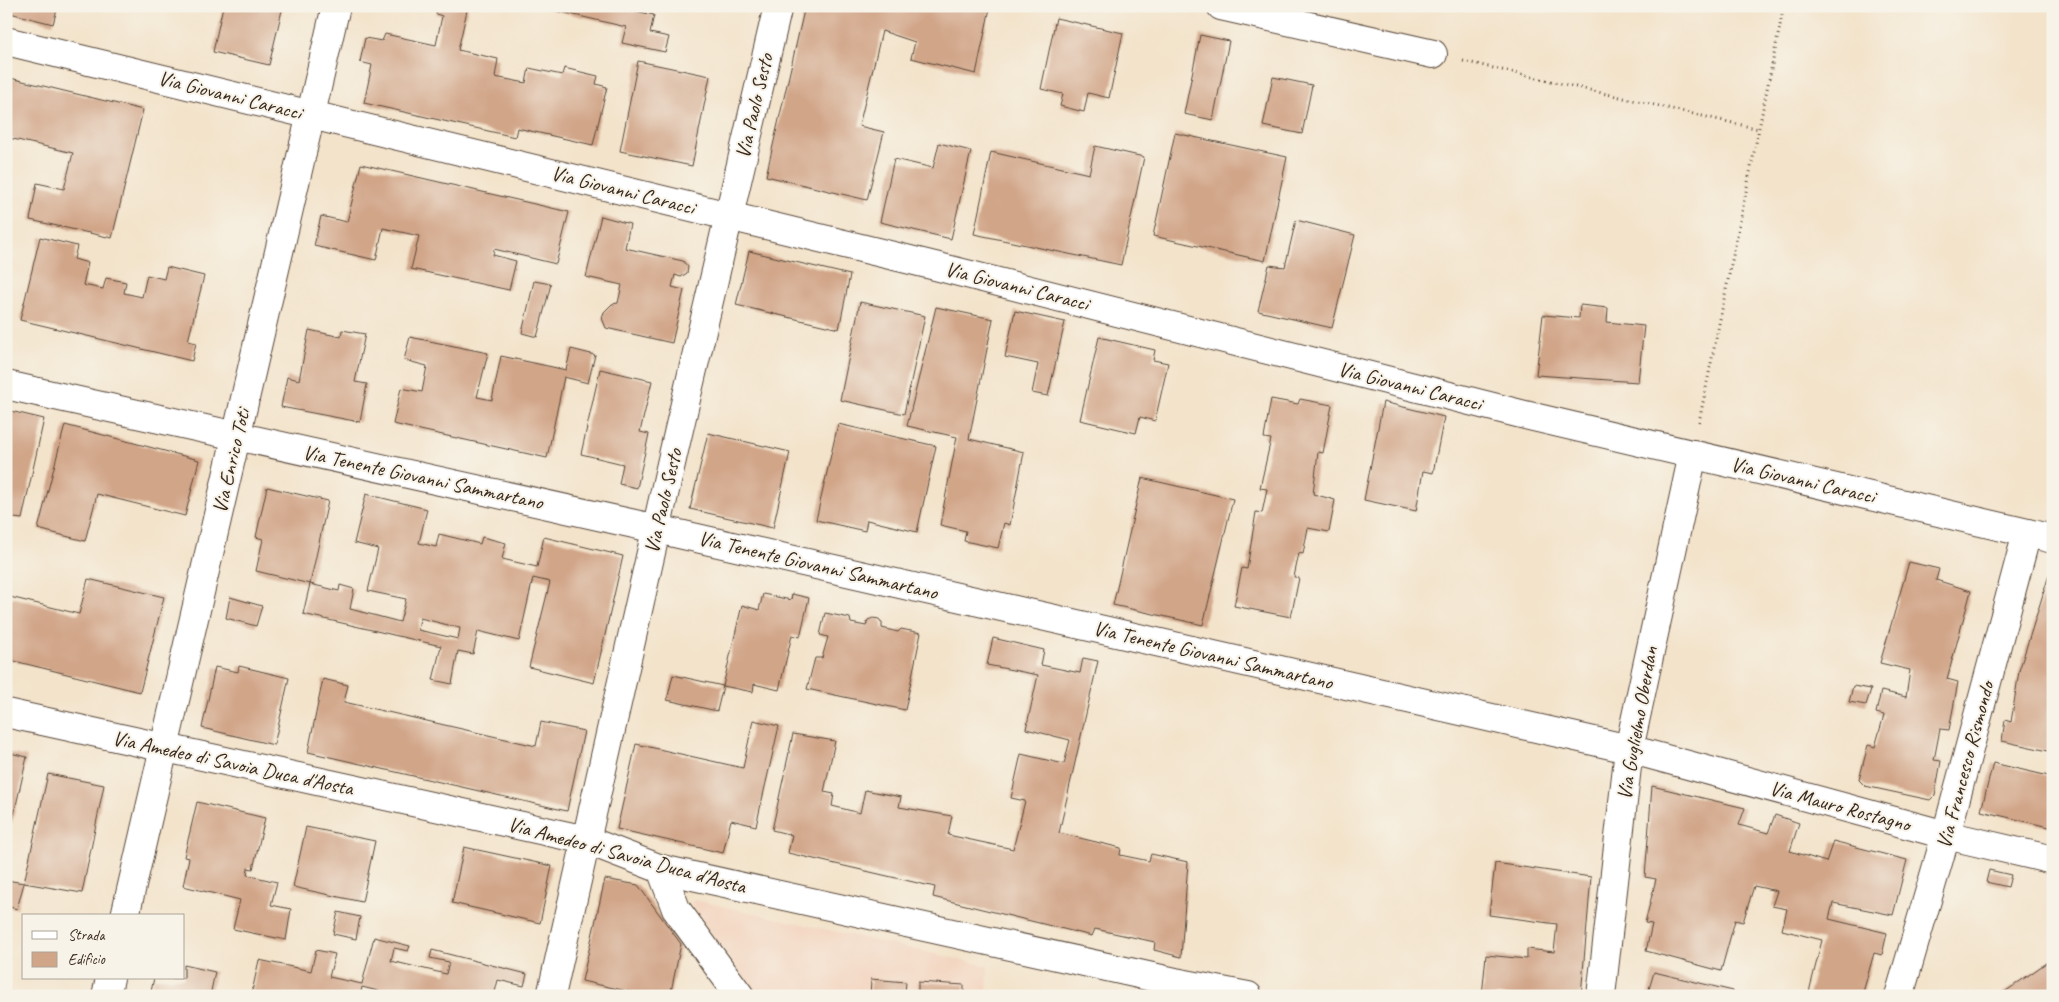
<svg xmlns="http://www.w3.org/2000/svg" width="2059" height="1002" viewBox="0 0 2059 1002" font-family="Caveat,sans-serif">
	<style>
		.built { fill: #f3d4bf }
		.building { fill: #d1a588; fill-rule: evenodd }
		.lines { fill: none; stroke-linecap: round; stroke-linejoin: round }
		.street-casing { stroke: #574638; stroke-width: 30 }
		.path { stroke: #574638; stroke-width: 3; stroke-dasharray: 1 4; stroke-linecap: butt }
		.street { stroke: #fff; stroke-width: 28 }
		.labels { text-anchor: middle; stroke-width: 4; stroke-linejoin: round; paint-order: stroke }
		.street-label { font-size: 21px; fill: #3b2a1e; stroke: #f7f3e8 }
	</style>
	<rect width="100%" height="100%" fill="#f7f3e8"/>
	<filter id="ink" filterUnits="userSpaceOnUse"><feTurbulence type="fractalNoise" baseFrequency=".02" numOctaves="2"/><feDisplacementMap in="SourceGraphic" scale="10" xChannelSelector="R" yChannelSelector="G"/><feConvolveMatrix kernelMatrix="1 2 1 2 8 2 1 2 1" color-interpolation-filters="sRGB"/></filter>
	<filter id="wash" filterUnits="userSpaceOnUse"><feTurbulence type="fractalNoise" baseFrequency=".0096" numOctaves="4" result="noise"/><feDisplacementMap in="SourceGraphic" scale="20" xChannelSelector="R" yChannelSelector="G"/><feGaussianBlur stdDeviation="1.12" result="paint"/><feColorMatrix in="noise" values="0 0 0 0 0 0 0 0 0 0 0 0 0 0 0 0 0 1.4 0 .05"/><feComposite in="paint" operator="in"/></filter>
	<g filter="url(#wash)">
		<rect width="100%" height="100%" fill="#f3e3cb"/>
		<path class="built" d="M695,900L988,966L987,996H758L694,910L691,903Z"/>
		<g id="blocks">
			<g class="building">
				<path d="M6,6H58L53,24L6,12Z"/>
				<path d="M223,6H283L269,65L213,52Z"/>
				<path d="M438,6H468L458,50L498,59L495,77L526,83L529,68L562,75L564,68L598,76L596,84L607,87L593,145L517,128L515,137L364,103L372,65L360,62L365,38L382,41L385,34L436,45L442,16L436,14Z"/>
				<path d="M536,6H621V8L654,15L650,33L669,37L665,52L622,43L626,27Z"/>
				<path d="M805,6H980L990,8L976,74L911,58L915,42L882,31L859,126L884,132L867,200L766,176Z"/>
				<path d="M1056,18L1123,33L1109,98L1088,93L1084,112L1060,106L1063,94L1041,89Z"/>
				<path d="M1200,35L1229,41L1213,120L1184,114Z"/>
				<path d="M638,61L710,76L692,166L620,151Z"/>
				<path d="M6,77L143,110L112,238L30,220L37,183L64,189L73,153L9,138L6,145Z"/>
				<path d="M1273,77L1312,85L1302,134L1263,126Z"/>
				<path d="M1175,133L1287,157L1265,261L1153,236Z"/>
				<path d="M939,143L971,151L951,239L880,222L894,159L933,168Z"/>
				<path d="M1095,146L1144,157L1121,265L974,234L991,152L1089,174Z"/>
				<path d="M361,164L569,212L556,264L494,249L493,255L516,261L509,290L411,269L419,236L383,228L376,260L314,246L321,216L347,222Z"/>
				<path d="M601,216L630,224L625,248L683,261L688,267L687,273L681,277L675,275L672,287L684,290L672,343L606,328L602,318L604,312L612,304L618,303L622,285L586,277Z"/>
				<path d="M1296,220L1355,235L1332,328L1258,311L1269,265L1285,267Z"/>
				<path d="M40,237L77,246L74,259L88,263L83,285L103,289L106,278L126,282L124,293L142,297L147,275L164,279L167,267L204,276L188,341L196,343L192,361L20,320Z"/>
				<path d="M749,251L850,275L839,329L736,305Z"/>
				<path d="M534,281L551,284L537,337L522,333Z"/>
				<path d="M860,302L925,316L904,414L840,400Z"/>
				<path d="M1580,305L1608,308L1607,322L1644,326L1638,382L1536,375L1543,315L1579,318Z"/>
				<path d="M936,307L993,319L969,439L1024,452L1010,525L1004,523L998,548L964,541L966,531L940,525L957,437L907,426Z"/>
				<path d="M1015,311L1065,322L1048,396L1032,393L1038,364L1005,357Z"/>
				<path d="M309,330L341,337L342,330L365,334L355,382L367,384L360,422L281,407L287,377L299,380Z"/>
				<path d="M410,337L488,353L477,397L492,400L501,356L566,370L571,349L595,355L588,383L564,377L547,458L393,424L401,388L422,392L427,366L404,360Z"/>
				<path d="M1099,337L1155,350L1153,360L1168,363L1155,421L1140,417L1136,433L1080,420Z"/>
				<path d="M600,369L652,381L640,432L649,434L637,488L619,484L623,464L581,454Z"/>
				<path d="M1271,399L1298,404L1300,399L1332,405L1323,453L1318,452L1313,494L1335,500L1329,532L1308,528L1303,554L1299,553L1294,577L1299,578L1291,617L1234,606L1242,568L1247,569L1256,512L1262,513L1267,489L1260,488L1271,439L1264,438Z"/>
				<path d="M1383,402L1444,417L1433,473L1423,471L1416,511L1364,500Z"/>
				<path d="M6,410L44,419L22,519L6,517Z"/>
				<path d="M838,424L936,446L917,532L867,520L865,531L816,520Z"/>
				<path d="M65,425L199,460L185,516L97,494L85,541L38,529Z"/>
				<path d="M708,433L790,452L773,528L690,509Z"/>
				<path d="M1142,478L1233,499L1203,625L1113,605Z"/>
				<path d="M267,487L328,501L310,584L256,571L263,539L256,537Z"/>
				<path d="M366,494L427,509L419,543L436,547L439,534L480,544L482,537L506,543L502,559L537,567L544,537L623,556L594,683L529,667L550,582L533,578L519,641L478,631L473,654L458,651L452,684L433,680L441,646L303,614L310,584L339,591L340,585L354,589L350,609L400,622L406,599L368,591L378,549L354,543ZM420,618L460,628L458,639L418,630Z"/>
				<path d="M1909,562L1939,569L1936,580L1971,591L1947,679L1958,682L1949,730L1940,729L1934,760L1941,761L1935,795L1930,800L1865,786L1859,780L1868,745L1875,747L1884,715L1876,713L1881,691L1906,697L1910,670L1880,663Z"/>
				<path d="M2049,575L2053,577V752L2002,741L2005,720L2011,722L2019,671Z"/>
				<path d="M88,579L164,597L140,692L6,659V610L10,597L79,614Z"/>
				<path d="M763,594L791,600L792,594L809,598L800,637L792,635L779,690L754,684L753,692L723,686L742,605L759,610Z"/>
				<path d="M230,597L262,606L256,626L226,618Z"/>
				<path d="M825,613L850,618L851,623L866,626L868,620L873,618L879,619L882,623V628L898,632L901,629L921,633L905,710L807,689L815,658H822L828,637L820,635Z"/>
				<path d="M993,638L1044,650L1041,665L1080,673L1083,658L1098,661L1059,833L1121,848L1120,855L1149,861L1151,854L1188,862L1181,957L1154,950L1155,942L1095,929L1092,936L933,897L935,887L788,853L792,835L772,830L793,734L835,741L824,792L834,794L832,806L860,813L865,790L901,797L899,807L952,816L948,835L1013,849L1025,801L1011,798L1021,754L1064,764L1070,740L1026,729L1038,675L987,665Z"/>
				<path d="M239,666L289,678L274,745L202,728L215,667L238,672Z"/>
				<path d="M673,675L723,686L717,711L667,700Z"/>
				<path d="M323,679L348,685L344,702L536,746L541,722L584,731L567,811L308,752Z"/>
				<path d="M1853,686L1871,689L1866,705L1849,702Z"/>
				<path d="M753,720L779,726L756,826L731,820L723,853L617,829L636,744L743,768Z"/>
				<path d="M6,752L27,757L12,823L6,822Z"/>
				<path d="M1993,763L2053,777V828L1981,811Z"/>
				<path d="M48,774L104,785L82,893L24,883Z"/>
				<path d="M1652,786L1745,808L1739,825L1768,833L1775,815L1799,823L1790,851L1826,862L1833,841L1907,860L1893,915L1833,903L1829,919L1887,933L1882,955L1874,953L1862,996H1808L1822,940L1782,930L1787,909L1772,906L1777,891L1754,886L1743,922L1735,920L1721,971L1646,951L1652,924L1645,923L1656,879L1645,877Z"/>
				<path d="M197,802L265,818L253,869L248,868L247,875L277,882L271,905L291,909L286,940L233,929L240,900L183,886L189,858L184,857Z"/>
				<path d="M306,827L375,841L362,902L293,887Z"/>
				<path d="M464,847L552,866L540,923L452,903Z"/>
				<path d="M1495,863L1591,877L1581,996H1482L1486,955L1527,959V949L1554,952L1557,924L1489,915Z"/>
				<path d="M1989,870L2011,875L2008,887L1986,882Z"/>
				<path d="M605,879L638,885L681,944L670,996H649L582,981Z"/>
				<path d="M6,880L24,883L17,909L6,906Z"/>
				<path d="M338,912L360,917L356,939L333,934Z"/>
				<path d="M374,937L410,946L408,951L394,948L391,961L446,974L449,962L430,958L432,950L527,974L524,986L498,980L494,996H398L362,987L360,996H251L259,960L311,971L316,950L335,954L329,977L362,984Z"/>
				<path d="M2053,958V996H1999Z"/>
				<path d="M184,965L215,972L210,996H150L154,978H184Z"/>
				<path d="M1654,972L1733,991L1732,996H1647Z"/>
				<path d="M871,979L906,982L905,993H918V982L964,985V996H870Z"/>
			</g>
		</g>
	</g>
	<g filter="url(#ink)">
		<use href="#blocks" fill-opacity="0" stroke="#574638" stroke-width="1"/>
		<g class="lines">
			<defs>
				<g id="street">
					<path d="M1221,6L1433,54"/>
					<path d="M6,41L931,265L1521,414L2053,539"/>
					<path d="M6,385L657,529L1629,749L1946,835L2053,860"/>
					<path d="M6,713L586,840L661,869L1175,982L1248,996"/>
					<path d="M661,869L676,909L740,996"/>
					<path d="M125,916L336,6"/>
					<path d="M106,996L110,978"/>
					<path d="M551,996L673,455L778,6"/>
					<path d="M1601,996L1629,749L1693,454"/>
					<path d="M1899,996L1946,835L2027,533"/>
				</g>
			</defs>
			<use href="#street" class="street-casing"/>
			<g class="path">
				<path d="M1463,61L1759,129"/>
				<path d="M1699,422L1784,6"/>
			</g>
			<use href="#street" class="street"/>
		</g>
	</g>
	<g class="labels">
		<g class="street-label">
			<text transform="translate(230 95) rotate(14)" y="7">Via Giovanni Caracci</text>
			<text transform="translate(754 106) rotate(-77)" y="7">Via Paolo Sesto</text>
			<text transform="translate(623 190) rotate(14)" y="7">Via Giovanni Caracci</text>
			<text transform="translate(1017 286) rotate(14)" y="7">Via Giovanni Caracci</text>
			<text transform="translate(1410 386) rotate(14)" y="7">Via Giovanni Caracci</text>
			<text transform="translate(231 461) rotate(-77)" y="7">Via Enrico Toti</text>
			<text transform="translate(423 477) rotate(12)" y="7">Via Tenente Giovanni Sammartano</text>
			<text transform="translate(1803 480) rotate(13)" y="7">Via Giovanni Caracci</text>
			<text transform="translate(663 501) rotate(-77)" y="7">Via Paolo Sesto</text>
			<text transform="translate(818 565) rotate(13)" y="7">Via Tenente Giovanni Sammartano</text>
			<text transform="translate(1213 655) rotate(13)" y="7">Via Tenente Giovanni Sammartano</text>
			<text transform="translate(1637 723) rotate(-80)" y="7">Via Guglielmo Oberdan</text>
			<text transform="translate(233 763) rotate(12)" y="7">Via Amedeo di Savoia Duca d'Aosta</text>
			<text transform="translate(1965 765) rotate(-75)" y="7">Via Francesco Rismondo</text>
			<text transform="translate(1840 806) rotate(15)" y="7">Via Mauro Rostagno</text>
			<text transform="translate(627 855) rotate(15)" y="7">Via Amedeo di Savoia Duca d'Aosta</text>
		</g>
	</g>
	<rect width="2059" height="1002" fill="none" stroke="#f7f3e8" stroke-width="25"/>
	<rect x="22" y="914" width="162" height="65" fill="#f7f3e8" stroke="#aca397"/>
	<rect x="32" y="931" width="25" height="8" fill="#ffffff" stroke="#aca397"/>
	<text x="68" y="940" font-size="15" fill="#3b2a1e">Strada</text>
	<rect x="32" y="952" width="25" height="15" fill="#d1a588" stroke="#aca397"/>
	<text x="68" y="964" font-size="15" fill="#3b2a1e">Edificio</text>
</svg>
